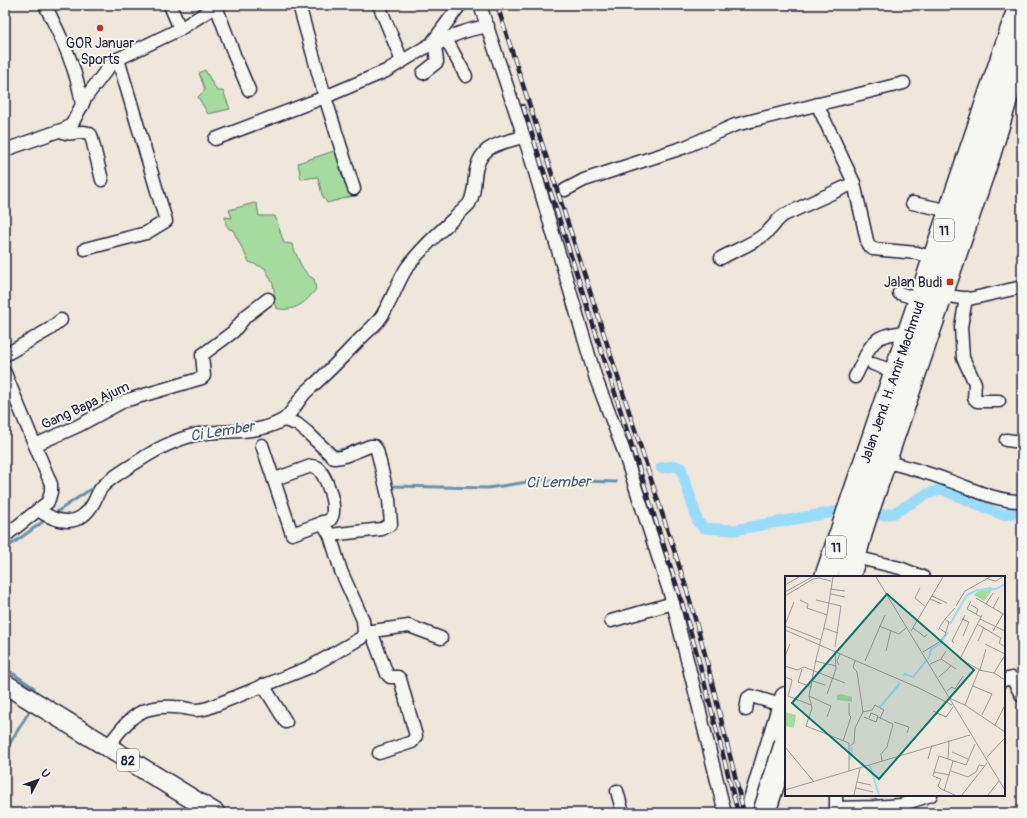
<svg xmlns="http://www.w3.org/2000/svg" width="1027" height="818" viewBox="0 0 1027 818" font-family="Pangolin,sans-serif">
	<style>
		.green { fill: #a5db9e; stroke: #647e6c }
		.lines { fill: none; stroke-linecap: round; stroke-linejoin: round }
		.stream { stroke: #6991ae; stroke-width: 3 }
		.canal { stroke: #99dbfb; stroke-width: 11 }
		.street-casing { stroke: #22223b; stroke-width: 15 }
		.primary-casing { stroke: #22223b; stroke-width: 22 }
		.highway-casing { stroke: #22223b; stroke-width: 25 }
		.street { stroke: #f6f6f2; stroke-width: 12 }
		.primary { stroke: #f6f6f2; stroke-width: 19 }
		.highway { stroke: #f6f6f2; stroke-width: 22 }
		.rail-casing { stroke: #22223b; stroke-width: 4.5 }
		.rail { stroke: #f6f6f2; stroke-width: 3; stroke-dasharray: 9; stroke-linecap: butt }
		.highway-bridge-casing { stroke: #22223b; stroke-width: 25; stroke-linecap: butt }
		.highway-bridge { stroke: #f6f6f2; stroke-width: 22 }
		.poi-dot { fill: #c8321e; stroke: #f6f6f2; stroke-width: 1.5 }
		.labels { text-anchor: middle; stroke-width: 4; stroke-linejoin: round; paint-order: stroke }
		.shield { fill: #f6f6f2; stroke: #626272; stroke-width: 1 }
		.shield-label { font-size: 13px; font-weight: bold; fill: #22223b }
		.poi-label { font-size: 14px; fill: #22223b; stroke: #f6f6f2 }
		.street-label { font-size: 14px; fill: #22223b; stroke: #f6f6f2 }
		.water-label { font-size: 15px; font-style: italic; fill: #465a75; stroke: #f6f6f2 }
		.inset-river { fill: none; stroke: #99dbfb; stroke-width: 2 }
		.inset-road { fill: none; stroke: #9d989c; stroke-width: 1 }
		.view { fill: #0f766e; fill-opacity: 0.15; stroke: #0f766e; stroke-width: 2 }
		.inset-edge { fill: none; stroke: #22223b; stroke-width: 2 }
	</style>
	<rect width="100%" height="100%" fill="#efe6dc"/>
	<filter id="ink" filterUnits="userSpaceOnUse"><feTurbulence type="fractalNoise" baseFrequency=".025" numOctaves="2"/><feDisplacementMap in="SourceGraphic" scale="8" xChannelSelector="R" yChannelSelector="G"/><feConvolveMatrix kernelMatrix="1 2 1 2 8 2 1 2 1" color-interpolation-filters="sRGB"/></filter>
	<g filter="url(#ink)">
		<g class="green">
			<path d="M205,70L217,91H223L230,109L208,114L198,97L205,90L199,73Z"/>
			<path d="M337,150L353,186V196L327,203L322,195L318,177L301,179L298,163Z"/>
			<path d="M254,203L257,204L259,216H275L284,243L292,244C297,256 302,273 314,279L316,289C306,303 293,313 276,308C272,299 275,297 274,289C273,281 268,275 265,268L249,262L233,230L229,229L226,224L225,217L232,218L229,210Z"/>
		</g>
		<g class="lines">
			<g class="stream">
				<path d="M333,450L334,451L350,448"/>
				<path d="M389,483L391,486L488,488L541,480L616,482"/>
				<path d="M52,515L97,485"/>
				<path d="M5,549L48,518"/>
				<path d="M5,668L34,688L36,695"/>
				<path d="M5,751L32,707"/>
			</g>
			<path class="canal" d="M661,468L676,466L681,468L698,522L704,528L734,530L839,511L883,515L894,513L925,495L941,489L1003,515L1022,511"/>
			<defs>
				<g id="street">
					<path d="M45,5C61,37 78,70 82,106"/>
					<path d="M170,5L180,29"/>
					<path d="M299,5L325,97L354,189"/>
					<path d="M379,5L402,61"/>
					<path d="M480,5L529,152L596,379L623,449L673,603L725,813"/>
					<path d="M216,6L235,57L249,90"/>
					<path d="M446,39L466,76"/>
					<path d="M423,73L437,62L435,46C452,34 467,30 488,26"/>
					<path d="M817,104L854,183L868,245L873,249L917,253L934,258"/>
					<path d="M62,131C71,138 82,127 91,135L102,180"/>
					<path d="M215,139L325,97L386,71L431,44L460,5"/>
					<path d="M5,150L67,128L72,124L86,97L108,68L118,59L180,29L218,5"/>
					<path d="M565,190L584,180L685,147L735,125L904,83"/>
					<path d="M912,203L951,211"/>
					<path d="M85,249L146,233L166,221L118,59"/>
					<path d="M721,258C735,250 754,244 766,233C773,228 776,220 784,215L854,183"/>
					<path d="M899,293L920,300"/>
					<path d="M941,295L969,299L1022,287"/>
					<path d="M966,298L961,327L963,358L975,383L974,398L977,401H999"/>
					<path d="M5,355L50,329L61,320"/>
					<path d="M873,364L896,372"/>
					<path d="M5,373L51,484V492L48,502L5,536"/>
					<path d="M855,377C873,343 869,334 910,332"/>
					<path d="M284,420L297,424L307,432L334,458L342,457L370,446H374L377,450L389,500L391,524L382,529L330,535"/>
					<path d="M1006,440L1022,442"/>
					<path d="M35,445L78,426L124,401L202,378L204,376L202,355L233,332L246,316L268,299"/>
					<path d="M262,445L292,534L330,520C339,510 326,473 316,467L311,466L275,479"/>
					<path d="M884,461C906,467 927,472 947,480C971,488 996,502 1022,501"/>
					<path d="M38,510C59,524 80,528 94,502C97,496 98,491 103,486C112,477 126,469 137,462C158,448 181,436 206,433C233,430 259,434 283,420C292,414 298,400 306,392C324,376 341,359 358,341C365,334 373,327 379,320C391,304 396,285 406,269C421,247 450,223 469,204C474,195 474,187 475,177C478,145 498,144 523,137"/>
					<path d="M855,557L900,568L923,577"/>
					<path d="M611,621L673,603"/>
					<path d="M371,631L387,674L390,677H398L400,679L416,736L412,742L379,753"/>
					<path d="M365,632L409,626L441,638"/>
					<path d="M1004,680L1012,678L1022,696"/>
					<path d="M263,685L286,722"/>
					<path d="M746,710L748,698L751,696L784,706"/>
					<path d="M107,747C130,719 136,705 175,707C190,707 190,713 208,708L310,667L361,638L364,633L363,620L341,571L330,535L322,522"/>
					<path d="M617,791L623,813"/>
					<path d="M836,795V808L874,807L901,805L931,795"/>
				</g>
				<path id="primary" d="M5,684L215,813"/>
				<g id="highway">
					<path d="M826,577L1020,5"/>
					<path d="M849,577L863,525L989,155L1021,50"/>
					<path d="M751,813L786,698"/>
				</g>
			</defs>
			<use href="#street" class="street-casing"/>
			<use href="#primary" class="primary-casing"/>
			<use href="#highway" class="highway-casing"/>
			<use href="#street" class="street"/>
			<use href="#primary" class="primary"/>
			<use href="#highway" class="highway"/>
			<defs>
				<g id="rail">
					<path d="M497,5L686,587L705,654L744,813"/>
					<path d="M523,106L680,596L697,654L738,813"/>
				</g>
			</defs>
			<use href="#rail" class="rail-casing"/>
			<use href="#rail" class="rail"/>
			<defs>
				<path id="highway-bridge" d="M764,813L786,743"/>
			</defs>
			<use href="#highway-bridge" class="highway-bridge-casing"/>
			<use href="#highway-bridge" class="highway-bridge"/>
		</g>
	</g>
	<g class="poi-dot">
		<circle cx="100" cy="28" r="4"/>
		<rect x="946" y="278" width="8" height="8" rx="2"/>
	</g>
	<g class="labels">
		<g class="shield">
			<rect x="934" y="219" width="20" height="22" rx="3"/>
			<rect x="826" y="536" width="20" height="22" rx="3"/>
			<rect x="117" y="749" width="22" height="22" rx="3"/>
		</g>
		<g class="shield-label">
			<text x="944" y="235">11</text>
			<text x="836" y="552">11</text>
			<text x="128" y="765">82</text>
		</g>
		<g class="poi-label">
			<text x="100" y="48">GOR Januar<tspan x="100" dy="16">Sports</tspan></text>
			<text x="942" y="287" text-anchor="end">Jalan Budi</text>
		</g>
		<g class="street-label">
			<text transform="translate(892 382) rotate(-71)" y="5">Jalan Jend. H. Amir Machmud</text>
			<text transform="translate(85 405) rotate(-25)" y="5">Gang Bapa Ajum</text>
		</g>
		<g class="water-label">
			<text transform="translate(222 431) rotate(-9)" y="5">Ci Lember</text>
			<text transform="translate(558 482) rotate(-1)" y="5">Ci Lember</text>
		</g>
	</g>
	<g transform="translate(785 576)">
		<rect width="220" height="220" fill="#efe6dc"/>
		<path d="M206,11L208,13L199,25L189,19L195,13ZM56,118L67,121V126L52,124V119ZM0,136L11,139L9,152L0,150Z" fill="#a5db9e"/>
		<path class="inset-river" d="M165,48L182,19L192,14L211,13L220,8M118,100L120,98L128,101L144,81L146,73L155,68L163,56M95,131L115,107M65,184L67,171M85,190L94,219"/>
		<path class="inset-road" d="M48,1L42,39L30,88L24,120L27,132L21,150L64,167V195M91,1L220,214M203,3L211,5L217,1M0,9L14,1M135,12L130,22L141,31M45,13L60,15M0,16L27,1M46,18L60,21M0,20L28,3L34,2L46,5M147,20L162,27M191,22L220,39M145,23L157,28M15,24L23,28L22,32L42,39M31,24L56,30L50,71M186,25L182,33L196,41M201,28L208,17M186,29L193,33L191,38M171,30L180,15L205,1M208,32L214,21M160,43L154,52L161,57M177,43L184,46L178,60M195,43L220,55M192,48L216,62L214,67L220,71M0,49L9,26M0,50L36,64M94,50L114,58L121,52M39,52L53,57M128,52L140,61L142,58M0,54L134,112L167,129M126,55L158,1M208,55L218,38M193,65L199,51M169,67L167,65L180,39M200,68L220,78M101,75L106,54M138,76L154,66L160,59L164,46L160,43L170,32M0,80L5,68M156,83L171,93M175,83L197,39M175,83L195,94M30,85L51,90M80,85L100,39M145,88L156,83L161,75M54,89L52,85L55,78M0,90L12,94L19,91L60,107M17,93L13,106L27,111M195,94L201,73M209,97L220,104M0,101L7,104L3,120L26,129M154,101L166,90M28,105L40,109M188,110L207,118L197,139M162,115L167,111L170,113L178,100M42,118L51,93L50,76M24,120L46,130L42,141M164,122L180,129L194,94L209,97L220,79M180,129L220,156M148,135L161,141L168,131M78,136L87,134L90,129L99,134L95,142M79,141L91,146L93,140L86,137L84,142M93,141L108,148L102,171L96,178L97,185M109,146L124,151L122,157M210,149L220,129M58,165L66,141L64,139V127M65,170L69,167L70,152L78,136L72,96L68,91L70,85M0,171L29,206M167,176L183,183M202,181L219,163M143,183L147,169M163,183L164,164M166,195L183,201L191,196L194,189L199,190M149,196L148,200L156,203L153,210L156,213L170,219M165,199L149,196L154,180L181,189L190,168M72,206L86,209M71,212L88,216M0,214L185,159M159,215L168,185M69,219L75,192M177,219L202,187M203,219L214,205"/>
		<path class="view" d="M102,18L189,94L94,203L7,127Z"/>
		<rect width="220" height="220" class="inset-edge"/>
	</g>
	<rect width="1027" height="818" fill="none" stroke="#f6f6f2" stroke-width="20"/>
	<rect x="10" y="10" width="1007" height="798" fill="none" stroke="#22223b" stroke-width="1.5" filter="url(#ink)"/>
	<g transform="translate(38 780) rotate(49)" stroke="#f6f6f2" stroke-width="3" paint-order="stroke">
	<path d="M0-3L7 15L0 10L-7 15Z" fill="#22223b"/>
	<text y="-6" font-size="11" font-weight="bold" text-anchor="middle" fill="#22223b">U</text>
	</g>
</svg>
